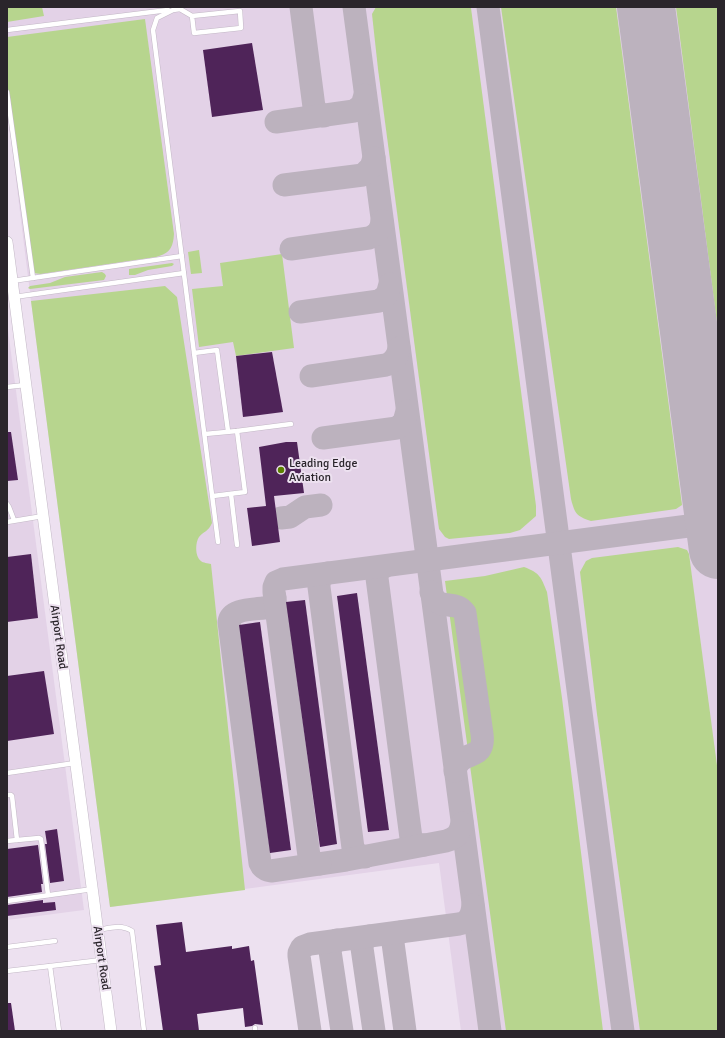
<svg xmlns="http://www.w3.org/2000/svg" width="725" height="1038" viewBox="0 0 725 1038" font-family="Signika,sans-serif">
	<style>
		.built { fill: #e3d2e7 }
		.green { fill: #b7d58e }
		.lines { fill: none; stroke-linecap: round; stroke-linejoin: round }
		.taxiway { stroke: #bcb2be; stroke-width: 23 }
		.runway { stroke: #bcb2be; stroke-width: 58 }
		.building { fill: #4f2459 }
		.service-casing { stroke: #c3b8c6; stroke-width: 5.5 }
		.tertiary-casing { stroke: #c3b8c6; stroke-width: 12 }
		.service { stroke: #fff; stroke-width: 4.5 }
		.tertiary { stroke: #fff; stroke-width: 11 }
		.poi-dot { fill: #5c8100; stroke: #ede1f0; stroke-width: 1.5 }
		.labels { text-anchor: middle; stroke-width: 4; stroke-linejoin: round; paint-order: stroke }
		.poi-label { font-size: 12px; fill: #2a252b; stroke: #ede1f0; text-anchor: start }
		.street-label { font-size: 12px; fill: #2a252b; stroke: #ede1f0 }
	</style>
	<rect width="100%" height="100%" fill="#ede1f0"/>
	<g class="built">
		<path d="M7,7H718V1031H461L439,863L110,907L31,301L7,107Z"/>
		<path d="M7,322L84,910L7,920Z"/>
	</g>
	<g class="green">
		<path d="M7,7H42L44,16L7,22Z"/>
		<path d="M376,7L471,8L536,506V516L520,530L510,533L449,539L445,537L439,529L378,69L372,14Z"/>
		<path d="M501,7H616L682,505L676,509L591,521C576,516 575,514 571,499Z"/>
		<path d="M676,7H718V331Z"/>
		<path d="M145,19L174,234C173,248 170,253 156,257L41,274L33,273L7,92V37Z"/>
		<path d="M199,250L202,273L191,274L188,252Z"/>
		<path d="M282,254L294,348L236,356L233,342L199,347L192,289L223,286L220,263Z"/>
		<path d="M172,263L174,264L172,266L148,270L135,275H129V269Z"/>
		<path d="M102,272L105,274L106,276L104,280L30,289L28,288L30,286L50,283L65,277Z"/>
		<path d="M165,286L177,297L212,523C208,532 204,531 199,537C195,543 195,557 201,561C203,563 208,563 211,564L245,890L110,907L31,301Z"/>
		<path d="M678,547L687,550L689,554L718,773V1031H640L597,714L580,572L586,561L592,558Z"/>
		<path d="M524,567C540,573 541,577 547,592L562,698L603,1031H506L445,581L485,576Z"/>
	</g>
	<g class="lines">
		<g class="taxiway">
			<path d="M301,7L314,107L319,114L324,116"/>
			<path d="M354,7L490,1031"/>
			<path d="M488,7L623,1031"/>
			<path d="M276,122L354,111L362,105L365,95"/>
			<path d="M284,185L363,175L371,167L374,158"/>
			<path d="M291,249L369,238C377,235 381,230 382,221"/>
			<path d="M300,312L379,301L387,295L390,284"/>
			<path d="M311,376L386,365C394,362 398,356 399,348"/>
			<path d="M323,438L397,428L404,422L407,411"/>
			<path d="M281,518L290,517L305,507L321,505"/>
			<path d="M690,526C710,526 713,533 718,551"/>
			<path d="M384,567L378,571L377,578L411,838L415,844L424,845"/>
			<path d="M328,573C321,576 319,579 319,587L353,848L357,854L365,857"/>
			<path d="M431,592C438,613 455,598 465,613L482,734C486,763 460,748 455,771"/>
			<path d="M275,597L274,603L270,607C258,610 231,607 229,622L260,863C262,868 265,870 271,871L346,860L446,841C457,838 460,833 462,823"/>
			<path d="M320,864L313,862L309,856L274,592V587L276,582L283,579L696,525C712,520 711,506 710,492"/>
			<path d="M401,932L395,935L393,943L405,1031"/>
			<path d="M369,936L363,941L362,948L374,1031"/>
			<path d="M337,940L332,945L330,951L342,1031"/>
			<path d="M310,1031L299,956V953L302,947L310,944L459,924C469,922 472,915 473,905"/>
		</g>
		<path class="runway" d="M646,7L718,550"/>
	</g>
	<g class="building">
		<path d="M252,43L263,110L212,117L203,50Z"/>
		<path d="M272,352L283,412L243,417L236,356Z"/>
		<path d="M7,432H11L18,480L7,481Z"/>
		<path d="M286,442H297L304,493L274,496L280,542L252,546L247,508L266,506L259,447Z"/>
		<path d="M31,554L38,618L7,622V557Z"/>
		<path d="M357,593L389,830L368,832L337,596Z"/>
		<path d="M305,600L337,844L320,847L286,602Z"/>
		<path d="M260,622L291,850L270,853L239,625Z"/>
		<path d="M44,671L54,734L7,741V676Z"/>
		<path d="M57,829L64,881L50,883L45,844H47L45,831Z"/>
		<path d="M38,845L43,884H41L42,892L7,897V849Z"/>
		<path d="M43,900V903L55,902L56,910L7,916V905Z"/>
		<path d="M182,922L186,952L232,946V949L249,946L251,961L254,960L263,1025L255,1024L252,1026L245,1027L243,1008L197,1014L199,1031H163L154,966L161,965L156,925Z"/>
		<path d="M7,1003H11L15,1031H7Z"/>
	</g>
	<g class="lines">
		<defs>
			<g id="service">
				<path d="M192,16L194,33L241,28L240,11L192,16L180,9L173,10L157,18L153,30L218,542"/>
				<path d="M7,30L168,10"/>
				<path d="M7,92L33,278"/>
				<path d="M12,281L182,256"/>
				<path d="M14,297L184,273"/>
				<path d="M194,353L217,350L228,431"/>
				<path d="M7,387L25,385"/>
				<path d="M205,434L237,431L291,424"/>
				<path d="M231,494L237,545"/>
				<path d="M213,496L245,492L237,431"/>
				<path d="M7,504L9,507L14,520"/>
				<path d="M7,522L43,516"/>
				<path d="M7,773L75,763"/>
				<path d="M7,795H11L12,796L17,840L39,838L41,839L48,895"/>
				<path d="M7,841L17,840"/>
				<path d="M7,901L93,889"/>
				<path d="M98,930C110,928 121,924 132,931L144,1031"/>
				<path d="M7,947L55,941"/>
				<path d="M50,966L59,1031"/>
				<path d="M7,971L102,960"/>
				<path d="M255,1028V1031"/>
			</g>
			<path id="tertiary" d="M7,242L111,1031"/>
		</defs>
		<use href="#service" class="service-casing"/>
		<use href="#tertiary" class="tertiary-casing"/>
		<use href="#service" class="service"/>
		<use href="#tertiary" class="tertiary"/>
	</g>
	<circle class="poi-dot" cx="281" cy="470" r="4"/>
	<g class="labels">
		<g class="poi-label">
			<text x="289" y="467">Leading Edge<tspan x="289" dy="14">Aviation</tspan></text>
		</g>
		<g class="street-label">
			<text transform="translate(59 637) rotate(82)" y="4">Airport Road</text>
			<text transform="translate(102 958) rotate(82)" y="4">Airport Road</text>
		</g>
	</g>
	<rect width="725" height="1038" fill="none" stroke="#2a252b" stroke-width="16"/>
</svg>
